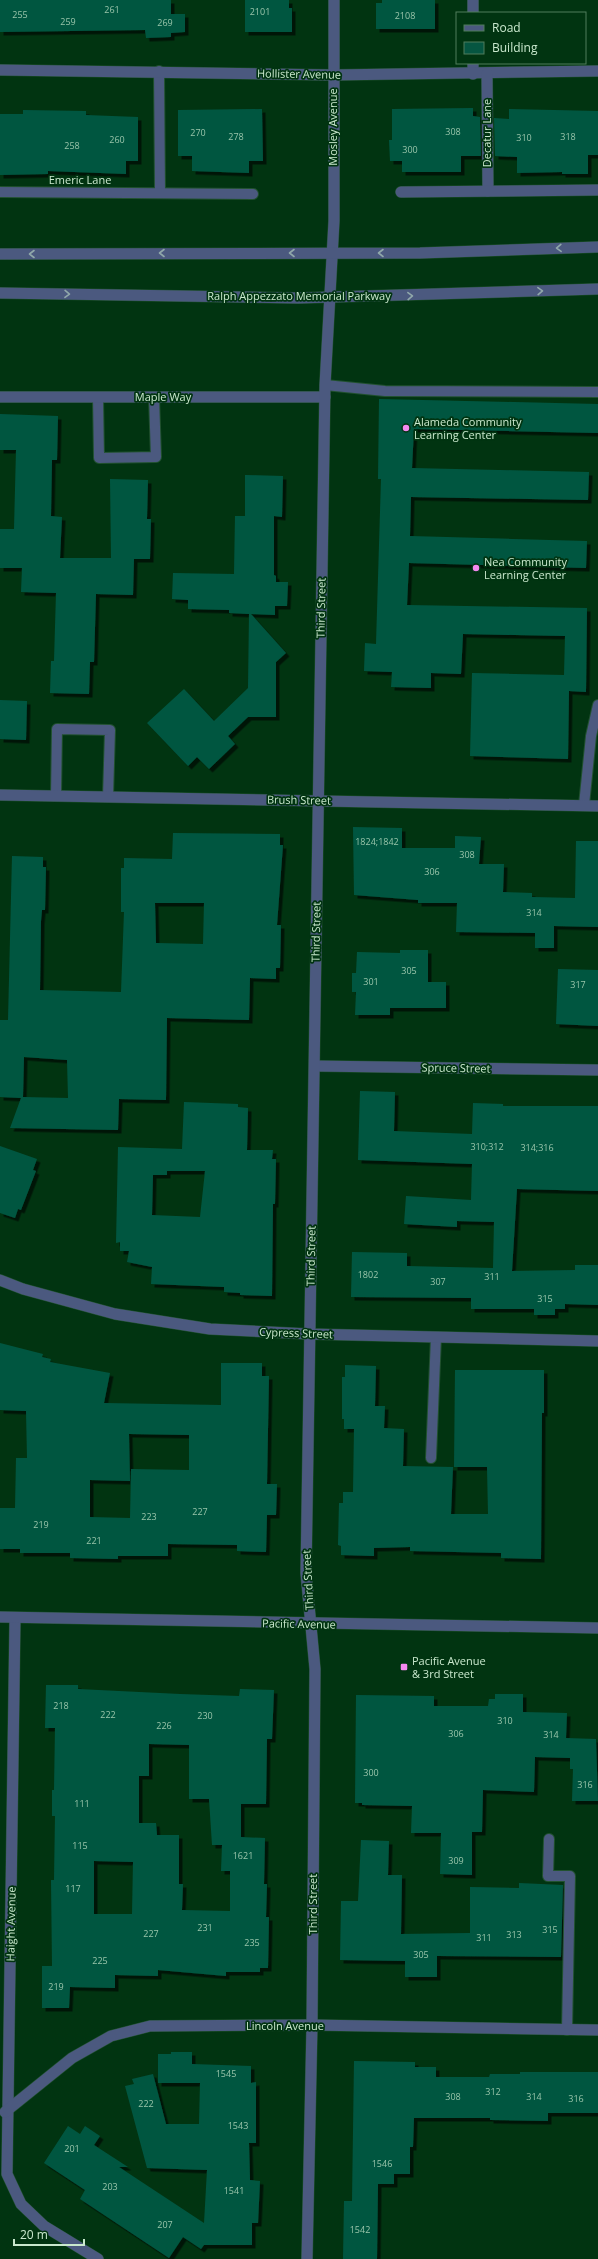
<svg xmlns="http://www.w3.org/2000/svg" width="598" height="2259" viewBox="0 0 598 2259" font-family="'Open Sans',sans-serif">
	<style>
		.building { fill: #065641; fill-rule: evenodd; filter: url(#shadow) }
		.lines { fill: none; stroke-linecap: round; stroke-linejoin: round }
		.service-casing { stroke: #21512f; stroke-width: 12 }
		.minor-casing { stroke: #21512f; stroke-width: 12 }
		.tertiary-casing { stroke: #21512f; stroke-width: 12 }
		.service { stroke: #4b597f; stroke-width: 10 }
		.minor { stroke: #4b597f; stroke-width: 11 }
		.tertiary { stroke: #4b597f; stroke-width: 11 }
		.oneway { stroke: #90a8aa }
		.poi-dot { fill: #f489ef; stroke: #013411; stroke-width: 1.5 }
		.labels { text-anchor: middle; stroke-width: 3.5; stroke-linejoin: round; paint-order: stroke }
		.number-label { font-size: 9px; fill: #98c4aa }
		.street-label { font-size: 11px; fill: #c9e8cd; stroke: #013411 }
		.poi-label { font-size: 11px; fill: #c9e8cd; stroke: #013411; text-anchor: start }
	</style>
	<defs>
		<filter id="shadow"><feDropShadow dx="3.5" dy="3.5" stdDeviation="0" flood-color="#0009"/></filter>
	</defs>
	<rect width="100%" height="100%" fill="#013411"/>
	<g class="building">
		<path d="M0,0H171V14H185V32L171,33V37L146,38L145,30L0,32Z"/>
		<path d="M245,0H289V8H292V32H245Z"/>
		<path d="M382,0H435V29H376V3H382Z"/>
		<path d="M473,108V116L480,117L481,156H461V172H402V161H390L389,140H392V109Z"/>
		<path d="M262,109L263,161H249V173L192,171V156H178V110Z"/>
		<path d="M509,109L598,111V155H588V174H562V172L517,173V157L495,156L494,118L509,119Z"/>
		<path d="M23,110L86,111V115L138,117V161H126V174L48,171V174L0,175V114H23Z"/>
		<path d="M379,399L598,404V433L414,429L412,468L589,472L588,500L411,497L410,536L587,541L586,568L409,563L407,605L587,608L586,692L569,691L568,759L470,756L472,673L564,675L565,636L463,634L461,674L431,673V688L391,687L392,672L364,671L365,643L376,644L381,479H378Z"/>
		<path d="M0,414L58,416L57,460H52L51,516L62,517L60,558H111L110,479L148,480L147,519H151L150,559H134L133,595L96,594L94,662H90L89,694L50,693L51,661H54L56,593L21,592L22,568H0V529H14L16,450H0Z"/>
		<path d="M245,475L283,476L282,517L274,516V575L276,576V582H288L287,606H275V615L251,614L286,653L276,662V717H248L228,736L235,744L209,769L197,757L188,766L147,723L184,689L214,721L248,688L249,614L229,613V610L188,609V600L172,599L173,573L234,574L235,516H245Z"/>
		<path d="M0,700L27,701L26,740L0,739Z"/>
		<path d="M353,827L402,828V848H455V836L481,837L479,864H504L503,892L532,893V897L575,898L576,841H598V927L554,926V948H535V933L456,932L457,903H418V900L354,895Z"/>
		<path d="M173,833L280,834V845H283L277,925H281L280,968H276V979L250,978L249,1020L167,1018L166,1100L119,1099L118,1130L10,1128L21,1098L0,1097V1020H8L12,856L43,857V867H46L45,910H42L41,921L40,990L121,992L124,912H121V868H124V858L172,859ZM155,903H204L203,944L156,943ZM24,1057L67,1060L68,1098L23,1097Z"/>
		<path d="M400,950H428V982H446V1008H390V1015H355L356,992H352V973H356L357,952L400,953Z"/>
		<path d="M558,969L598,970V1026L556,1024Z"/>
		<path d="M360,1091L395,1092L394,1131L472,1134L473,1103L503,1104V1106H598V1191L517,1189L512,1271L575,1270V1265H598V1305L565,1304V1309H555V1315H534V1309H471V1298L351,1297L352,1252L407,1253V1266L493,1268L494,1222L457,1221V1227L404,1224L406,1196L471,1200L472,1164L358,1160Z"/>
		<path d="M184,1102L238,1104V1107L248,1108L247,1150H273L272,1159H276L275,1204H273L272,1296L240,1295V1293L224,1292V1287L151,1284L152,1267L127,1262L129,1251H120V1242L116,1243L118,1147L182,1149ZM167,1171H205L200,1217L152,1215L153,1175H167Z"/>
		<path d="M0,1146L37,1159L33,1170L36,1171L21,1210L18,1209L15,1218L0,1213Z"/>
		<path d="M0,1343L43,1354L42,1357L51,1359L50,1362L110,1373L104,1403L221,1405V1363H262V1376H269L267,1484H277L276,1515H267L266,1552L237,1551V1545L168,1544V1556H118V1559L70,1558V1553H20V1549H0V1508H15L16,1458H27L26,1411L0,1410ZM129,1434L189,1435V1470L131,1469L130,1518L90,1517V1480L130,1481Z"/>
		<path d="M345,1365L376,1366L375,1406H385L384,1428L404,1429L403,1466L453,1467L451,1514H488L487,1467H454L455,1370H544V1413H542L541,1559L501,1558V1553L410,1551V1547L374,1548V1556L341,1555V1546L338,1545L339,1503H343V1492H353L354,1429H344V1419H342V1377H345Z"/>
		<path d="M46,1685H78V1689L180,1694L239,1696L240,1689L274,1690L272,1739H267L266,1804H241V1837L265,1838L264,1884H267L266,1917H269L268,1968H260V1972H226V1976L158,1970V1976L115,1975V1988L70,1987L69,2008H42V1966H52L51,1880H54L55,1816H52V1790H54L55,1728H45ZM149,1744L189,1745V1799H209L212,1845H222L221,1871H230V1911L182,1910L183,1884H179V1835H157L156,1823H139V1776H149ZM94,1861L133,1862L132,1914H94Z"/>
		<path d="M495,1694H523V1712L567,1713L566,1738L596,1739L598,1801H572L573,1769H570V1758L535,1757L534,1792L483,1790L482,1832H472V1875L440,1874L441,1833H411L412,1806L362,1805V1803H355L356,1695L434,1696V1706H488L489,1699H495Z"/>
		<path d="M361,1840L389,1841L388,1875H402L401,1934L470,1933V1887L519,1888V1883L563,1885L561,1957L437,1956V1977H405V1961L340,1960L341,1901H358Z"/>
		<path d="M171,2052H192V2064L251,2066V2083L256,2082V2143H249L250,2180L260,2181L258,2223H252V2245H204L201,2249L183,2237L169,2258L80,2199L85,2190L44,2163L68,2126L80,2134L85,2126L100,2136L94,2145L128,2167H119L204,2223L207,2170L147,2168L125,2086L134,2084L132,2079L153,2074L166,2124H199L200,2083H158V2054H171Z"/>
		<path d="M354,2061L415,2062V2067H436V2077H489L490,2074H520V2072H598V2113H548V2121L490,2120V2118H414L413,2147H410V2174H394V2184H378L377,2259H343L344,2201H352Z"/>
	</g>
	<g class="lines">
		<defs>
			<g id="service">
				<path d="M159,71L160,193"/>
				<path d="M0,192L253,194"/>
				<path d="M325,385L385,391L598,392"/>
				<path d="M98,397L99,458L156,457L154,397"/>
				<path d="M56,796L57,729L110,730L108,797"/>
				<path d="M584,805L591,736L598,705"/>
				<path d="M431,1458L436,1337"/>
				<path d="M549,1839L548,1876H570L567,2030"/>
			</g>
			<g id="minor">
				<path d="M473,0V13"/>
				<path d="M473,63V74"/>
				<path d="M0,70L333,75L598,71"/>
				<path d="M487,74L488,191"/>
				<path d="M401,192L598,190"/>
				<path d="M0,397H325"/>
				<path d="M0,795L598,806"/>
				<path d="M315,1066L598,1070"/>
				<path d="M0,1280L23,1289L115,1314L210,1329L309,1334L598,1341"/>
				<path d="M15,1618L7,2174L21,2204L44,2226L98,2259"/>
				<path d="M5,2112L72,2058L111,2036L150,2026L312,2025L598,2030"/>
				<path d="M307,2259L312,2025L315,1669L306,1573L325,385L334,221V0"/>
			</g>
			<g id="tertiary">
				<path d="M0,254L420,253L598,247"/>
				<path d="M0,293L298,298L598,289"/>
				<path d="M0,1617L598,1628"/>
			</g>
		</defs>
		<use href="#service" class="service-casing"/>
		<use href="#minor" class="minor-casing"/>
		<use href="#tertiary" class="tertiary-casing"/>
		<use href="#service" class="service"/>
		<use href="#minor" class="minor"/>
		<use href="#tertiary" class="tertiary"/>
	</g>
	<defs><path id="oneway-chevron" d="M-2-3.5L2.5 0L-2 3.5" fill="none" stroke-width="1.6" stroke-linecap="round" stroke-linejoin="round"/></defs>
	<g class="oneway">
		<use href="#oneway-chevron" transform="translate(559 248) rotate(178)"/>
		<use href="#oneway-chevron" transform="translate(162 253) rotate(180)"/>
		<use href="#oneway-chevron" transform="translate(292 253) rotate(180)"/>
		<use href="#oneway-chevron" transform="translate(381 253) rotate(-180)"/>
		<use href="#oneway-chevron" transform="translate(32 254) rotate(180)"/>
		<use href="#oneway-chevron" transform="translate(540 291) rotate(-2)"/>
		<use href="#oneway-chevron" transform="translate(67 294) rotate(1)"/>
		<use href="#oneway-chevron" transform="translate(410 296) rotate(-2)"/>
	</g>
	<g class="poi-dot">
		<circle cx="406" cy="428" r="4"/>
		<circle cx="476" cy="568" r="4"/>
		<rect x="400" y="1663" width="8" height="8" rx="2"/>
	</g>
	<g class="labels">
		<g class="number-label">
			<text x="112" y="13">261</text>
			<text x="260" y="15">2101</text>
			<text x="20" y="18">255</text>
			<text x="405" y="19">2108</text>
			<text x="68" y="25">259</text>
			<text x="165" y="26">269</text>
			<text x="453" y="135">308</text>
			<text x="198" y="136">270</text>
			<text x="236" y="140">278</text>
			<text x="568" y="140">318</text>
			<text x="524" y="141">310</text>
			<text x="117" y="143">260</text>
			<text x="72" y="149">258</text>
			<text x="410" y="153">300</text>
			<text x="377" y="845">1824;1842</text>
			<text x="467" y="858">308</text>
			<text x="432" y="875">306</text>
			<text x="534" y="916">314</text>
			<text x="409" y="974">305</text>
			<text x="371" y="985">301</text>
			<text x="578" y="988">317</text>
			<text x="487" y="1150">310;312</text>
			<text x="537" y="1151">314;316</text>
			<text x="368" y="1278">1802</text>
			<text x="492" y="1280">311</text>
			<text x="438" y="1285">307</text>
			<text x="545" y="1302">315</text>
			<text x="200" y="1515">227</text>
			<text x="149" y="1520">223</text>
			<text x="41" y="1528">219</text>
			<text x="94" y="1544">221</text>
			<text x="61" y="1709">218</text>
			<text x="108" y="1718">222</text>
			<text x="205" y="1719">230</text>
			<text x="505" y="1724">310</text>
			<text x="164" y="1729">226</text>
			<text x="456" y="1737">306</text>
			<text x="551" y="1738">314</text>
			<text x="371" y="1776">300</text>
			<text x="585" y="1788">316</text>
			<text x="82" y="1807">111</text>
			<text x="80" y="1849">115</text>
			<text x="243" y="1859">1621</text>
			<text x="456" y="1864">309</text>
			<text x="73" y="1892">117</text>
			<text x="205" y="1931">231</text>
			<text x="550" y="1933">315</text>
			<text x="151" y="1937">227</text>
			<text x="514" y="1938">313</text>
			<text x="484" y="1941">311</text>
			<text x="252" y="1946">235</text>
			<text x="421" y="1958">305</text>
			<text x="100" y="1964">225</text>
			<text x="56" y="1990">219</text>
			<text x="226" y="2077">1545</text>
			<text x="493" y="2095">312</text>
			<text x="453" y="2100">308</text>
			<text x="534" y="2100">314</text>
			<text x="576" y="2102">316</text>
			<text x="146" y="2107">222</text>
			<text x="238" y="2129">1543</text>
			<text x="72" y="2152">201</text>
			<text x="382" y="2167">1546</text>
			<text x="110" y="2190">203</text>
			<text x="234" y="2194">1541</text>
			<text x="165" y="2228">207</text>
			<text x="360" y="2233">1542</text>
		</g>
		<g class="street-label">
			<text transform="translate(299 74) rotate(1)" y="4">Hollister Avenue</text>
			<text transform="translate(333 127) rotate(-90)" y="4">Mosley Avenue</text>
			<text transform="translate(487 133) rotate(-90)" y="4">Decatur Lane</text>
			<text x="80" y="184">Emeric Lane</text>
			<text x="299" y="300">Ralph Appezzato Memorial Parkway</text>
			<text x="163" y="401">Maple Way</text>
			<text transform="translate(321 608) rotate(-89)" y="4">Third Street</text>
			<text transform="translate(299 800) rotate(1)" y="4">Brush Street</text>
			<text transform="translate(316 932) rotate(-89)" y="4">Third Street</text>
			<text transform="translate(456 1068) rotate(1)" y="4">Spruce Street</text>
			<text transform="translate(311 1256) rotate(-89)" y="4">Third Street</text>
			<text transform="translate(296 1333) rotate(2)" y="4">Cypress Street</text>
			<text transform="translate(308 1580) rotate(-93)" y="4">Third Street</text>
			<text transform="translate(299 1624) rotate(1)" y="4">Pacific Avenue</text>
			<text transform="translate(313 1904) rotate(-90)" y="4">Third Street</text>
			<text transform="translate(11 1924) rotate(-89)" y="4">Haight Avenue</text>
			<text x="285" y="2030">Lincoln Avenue</text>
		</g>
		<g class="poi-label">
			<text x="414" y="426">Alameda Community<tspan x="414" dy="13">Learning Center</tspan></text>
			<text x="484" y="566">Nea Community<tspan x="484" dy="13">Learning Center</tspan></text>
			<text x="412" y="1665">Pacific Avenue<tspan x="412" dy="13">&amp; 3rd Street</tspan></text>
		</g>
	</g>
	<rect x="456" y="12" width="130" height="52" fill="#013411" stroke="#517c5c"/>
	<rect x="464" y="25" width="20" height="6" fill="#4b597f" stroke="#517c5c"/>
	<text x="492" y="32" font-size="12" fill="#c9e8cd">Road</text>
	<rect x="464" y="42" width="20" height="12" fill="#065641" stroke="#517c5c"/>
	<text x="492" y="52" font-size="12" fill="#c9e8cd">Building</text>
	<path d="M14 2239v6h70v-6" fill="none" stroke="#c9e8cd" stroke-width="2"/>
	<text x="20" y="2239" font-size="12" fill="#c9e8cd" stroke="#013411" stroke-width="3" paint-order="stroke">20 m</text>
</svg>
